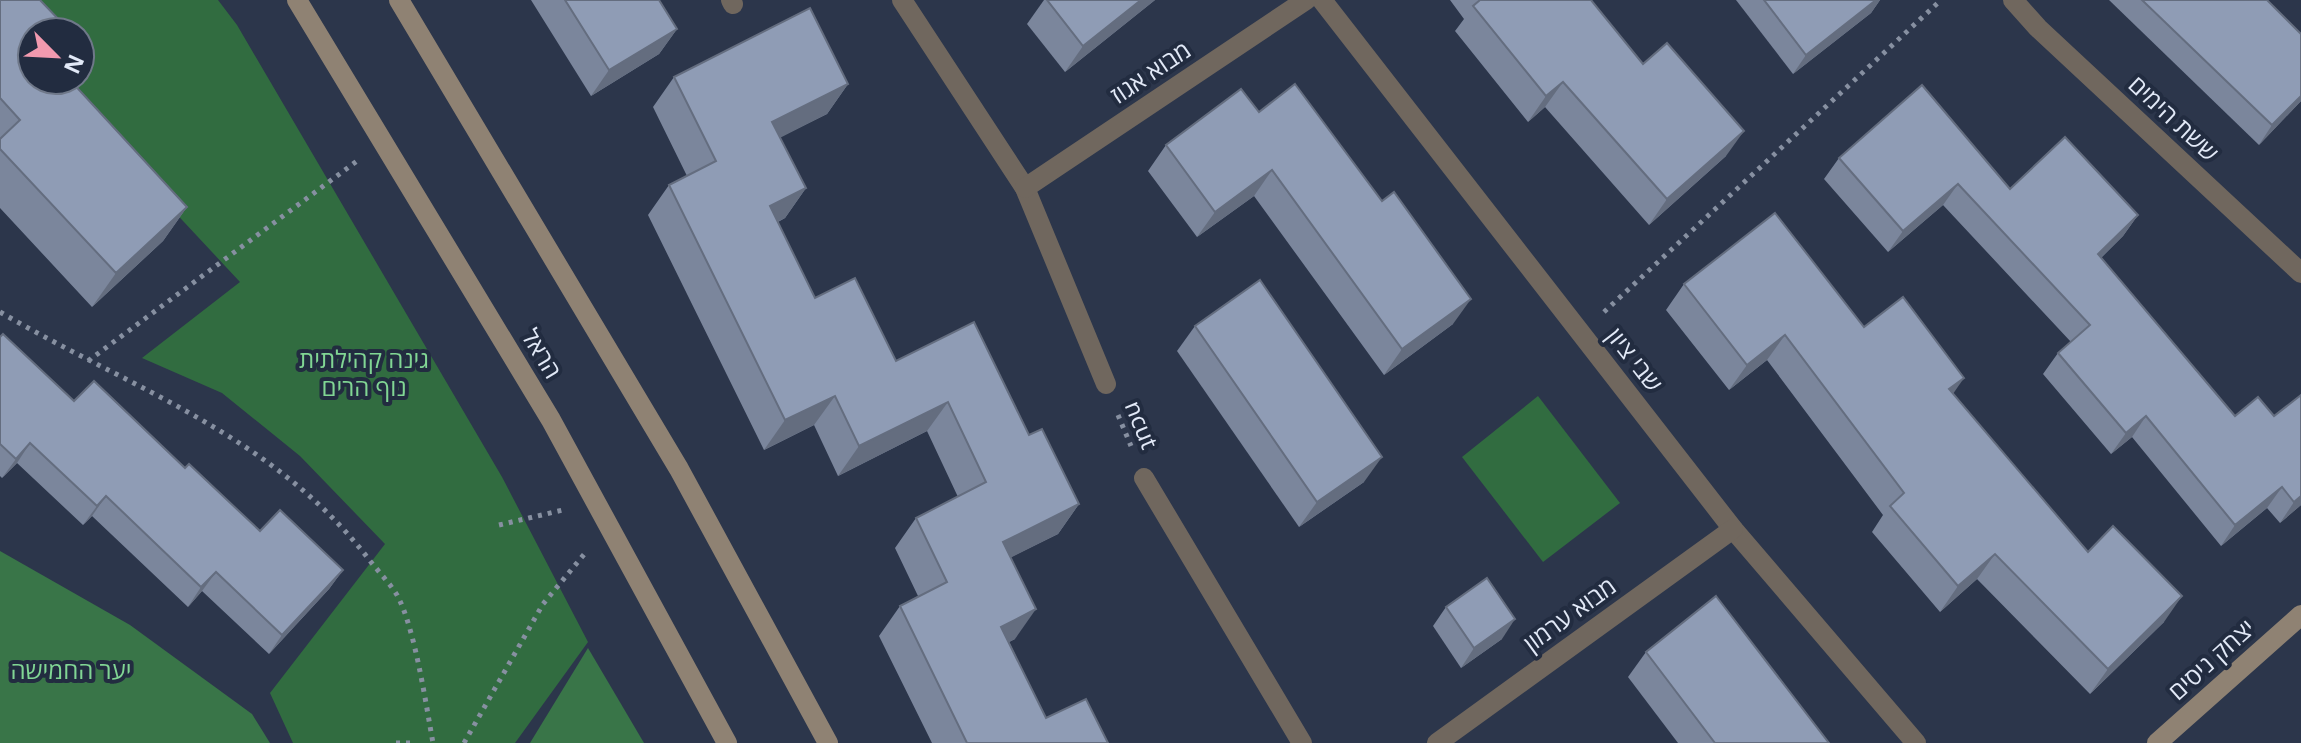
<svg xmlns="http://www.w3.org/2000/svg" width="2301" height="743" viewBox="0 0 2301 743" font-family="'Open Sans',Heebo,sans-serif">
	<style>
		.green { fill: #316c40 }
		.forest { fill: #397548 }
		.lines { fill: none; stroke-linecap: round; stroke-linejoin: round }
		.path { stroke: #8790a1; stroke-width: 5; stroke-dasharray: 4 6; stroke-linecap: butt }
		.street { stroke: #70675e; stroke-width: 20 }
		.secondary { stroke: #8f8273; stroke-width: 20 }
		.wall { fill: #7b869c }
		.shaded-wall { fill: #646d7f }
		.building { fill: #8f9cb5; stroke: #646d7f; stroke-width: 2 }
		.labels { text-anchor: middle; stroke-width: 8; stroke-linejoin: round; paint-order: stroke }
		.street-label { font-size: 24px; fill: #e2e9f7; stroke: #222c40 }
		.park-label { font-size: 24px; fill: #81d694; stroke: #222c40 }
	</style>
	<rect width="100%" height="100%" fill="#2c364b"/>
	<g class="green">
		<path d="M39,0H218L237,25L502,477L588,642L515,743H293L270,693L385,544L300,456L222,393L142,358L240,282L57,86L63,80H80V61L87,52L80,44V32H68Z"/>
		<path d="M1538,396L1620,503L1543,562L1462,457Z"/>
	</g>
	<g class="forest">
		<path d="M0,551L130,625L252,714L270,743H0Z"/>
		<path d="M588,648L644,743H530Z"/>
	</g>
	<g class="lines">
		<g class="path">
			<path d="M0,312C130,388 271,434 367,557C376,569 389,582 397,595C415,628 426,705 433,743"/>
			<path d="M1604,312L1941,0"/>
			<path d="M88,361L357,161"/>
			<path d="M1118,415L1131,446"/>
			<path d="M499,525L563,510"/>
			<path d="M396,743H411"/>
			<path d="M464,743L543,604L586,552"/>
		</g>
		<g class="street">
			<path d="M731,0L733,4"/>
			<path d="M902,0L1025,188L1106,384"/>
			<path d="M1322,0L1733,529L1916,743"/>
			<path d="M2013,0L2038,28L2301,273"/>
			<path d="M1025,188L1306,0"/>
			<path d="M1144,478L1302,743"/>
			<path d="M1437,743L1733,529"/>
		</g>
		<g class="secondary">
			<path d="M297,0L551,420L727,743"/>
			<path d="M399,0L679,469L828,743"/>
			<path d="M2157,743L2301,615"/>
		</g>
	</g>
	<g class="wall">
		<path d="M0,0L32,32V80L187,207L163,241L92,307L0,208Z"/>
		<path d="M531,0H659L677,29L659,54L591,96Z"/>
		<path d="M1044,0H1155L1065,72L1027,24Z"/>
		<path d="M1450,0H1591L1643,64L1726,156L1649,225L1545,107L1528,122L1455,31L1464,19Z"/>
		<path d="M1736,0H1880L1871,13L1793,74Z"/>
		<path d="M2109,0H2267L2301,101L2259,145Z"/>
		<path d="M674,77L848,84L827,114L780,137L806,188L785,218L778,222L815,298L896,361L1029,435L1079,504L1058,534L1011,557L1015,639L1009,642L1046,718L1108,743H932L879,636L900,606L918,596L895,548L916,518L958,497L927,431L838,476L814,425L764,450L648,215L669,185L687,176L653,107Z"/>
		<path d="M1259,112L1382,201L1453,324L1384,375L1254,196L1197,237L1148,171L1166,145Z"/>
		<path d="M1839,158L2010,189L2138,215L2123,236L2101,258L2301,505L2280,523L2267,508L2221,546L2132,437L2111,454L2043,374L2058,353L2071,342L1943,205L1888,252L1824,179Z"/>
		<path d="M1684,284L1864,327L1953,394L2088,552L2164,622L2090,694L1977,579L1940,612L1872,532L1883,515L1767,360L1729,390L1666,310Z"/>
		<path d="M1195,326L1364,482L1299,527L1177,351Z"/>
		<path d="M0,337L74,401L185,468L260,531L343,570L329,589L269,654L202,591L188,607L92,516L83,525L17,463L2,478L0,476Z"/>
		<path d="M1446,607L1502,639L1461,668L1433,626Z"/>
		<path d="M1646,652L1829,743H1678L1628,677Z"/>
	</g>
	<g class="shaded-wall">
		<path d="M1141,0H1155L1065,72L1083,46Z"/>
		<path d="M1876,0H1880L1871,13L1793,74L1806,55Z"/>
		<path d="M677,29L659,54L591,96L609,70Z"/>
		<path d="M1563,82L1545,107L1528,122L1546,96Z"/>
		<path d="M848,84L827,114L752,152L772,122Z"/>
		<path d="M2301,96V101L2259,145L2272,125Z"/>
		<path d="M1744,131L1726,156L1649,225L1667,199Z"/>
		<path d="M1272,170L1254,196L1197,237L1215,212Z"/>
		<path d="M1958,184L1943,205L1888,252L1903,231Z"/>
		<path d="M806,188L785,218L749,236L770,206Z"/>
		<path d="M187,207L163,241L92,307L116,273Z"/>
		<path d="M2138,215L2123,236L2083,275L2098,254Z"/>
		<path d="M1471,299L1453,324L1384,375L1402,349Z"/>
		<path d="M1785,335L1767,360L1729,390L1747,365Z"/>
		<path d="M1964,378L1946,404L1949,389Z"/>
		<path d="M835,396L814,425L764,450L785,420Z"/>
		<path d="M948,402L927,431L838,476L859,446Z"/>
		<path d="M2146,416L2132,437L2111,454L2126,433Z"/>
		<path d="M30,443L17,463L2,478L16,459Z"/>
		<path d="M1382,457L1364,482L1299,527L1317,502Z"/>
		<path d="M2282,487L2267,508L2221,546L2235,525Z"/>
		<path d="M106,496L92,516L83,525L97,506Z"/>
		<path d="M2301,496V505L2280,523L2294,502Z"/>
		<path d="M1079,504L1058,534L982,572L1003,542Z"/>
		<path d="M1995,554L1977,579L1940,612L1958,586Z"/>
		<path d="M343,570L329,589L269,654L282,635Z"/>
		<path d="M216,572L202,591L188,607L201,587Z"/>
		<path d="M2182,596L2164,622L2090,694L2108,669Z"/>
		<path d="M1036,609L1015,639L980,657L1001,627Z"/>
		<path d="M1515,619L1502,639L1461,668L1474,648Z"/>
	</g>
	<g class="building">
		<path d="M0,0H40L64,25L57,32H32V80H70L187,207L116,273L0,149V139L20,120L0,98Z"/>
		<path d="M565,0H659L677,29L609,70Z"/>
		<path d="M1047,0H1141L1083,46Z"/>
		<path d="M1480,0H1591L1643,64L1667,43L1744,131L1667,199L1563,82L1546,96L1473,6Z"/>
		<path d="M1764,0H1876L1806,55Z"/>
		<path d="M2142,0H2267L2301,34V96L2272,125Z"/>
		<path d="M810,8L848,84L772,122L806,188L770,206L815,298L855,278L896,361L974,322L1029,435L1042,429L1079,504L1003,542L1036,609L1001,627L1046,718L1086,699L1108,743H967L900,606L947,582L916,518L986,482L948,402L859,446L835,396L785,420L669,185L716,161L674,77Z"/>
		<path d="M1295,84L1382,201L1394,192L1471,299L1402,349L1272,170L1215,212L1166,145L1241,89L1259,112Z"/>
		<path d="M1922,85L2010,189L2065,137L2138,215L2098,254L2235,416L2258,397L2274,416L2301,395V496L2294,502L2282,487L2235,525L2146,416L2126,433L2058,353L2090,325L1958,184L1903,231L1839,158Z"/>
		<path d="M1775,213L1864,327L1903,297L1964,378L1949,389L2088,552L2113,526L2182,596L2108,669L1995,554L1958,586L1890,506L1904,493L1785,335L1747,365L1684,284Z"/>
		<path d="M1260,280L1382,457L1317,502L1195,326Z"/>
		<path d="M3,334L74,401L94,381L185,468L189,464L260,531L280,510L343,570L282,635L216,572L201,587L106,496L97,506L30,443L16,459L0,444V337Z"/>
		<path d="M1487,578L1515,619L1474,648L1446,607Z"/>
		<path d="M1716,596L1829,743H1715L1646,652Z"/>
	</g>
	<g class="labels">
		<g class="street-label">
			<text transform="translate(1151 73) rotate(-34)" y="8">מבוא אגוז</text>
			<text transform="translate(2173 119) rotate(43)" y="8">ששת הימים</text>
			<text transform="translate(541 354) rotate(59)" y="8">הראל</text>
			<text transform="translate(1634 360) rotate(52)" y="8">שבי ציון</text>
			<text transform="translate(1141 425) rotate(68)" y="8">ncut</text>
			<text transform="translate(1570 615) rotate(-36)" y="8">מבוא ערמון</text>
			<text transform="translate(2212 660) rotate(-42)" y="8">יצחק ניסים</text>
		</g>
		<g class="park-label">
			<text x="364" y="368">גינה קהילתית<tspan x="364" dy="28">נוף הרים</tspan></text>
			<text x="71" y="679">יער החמישה</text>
		</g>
	</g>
	<g transform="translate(56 56) rotate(114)"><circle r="38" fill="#222c40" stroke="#6f7889" stroke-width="2"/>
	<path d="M0-6L14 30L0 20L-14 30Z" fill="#f29aaf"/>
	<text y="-12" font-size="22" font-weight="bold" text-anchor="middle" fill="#e2e9f7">N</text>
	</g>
</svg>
